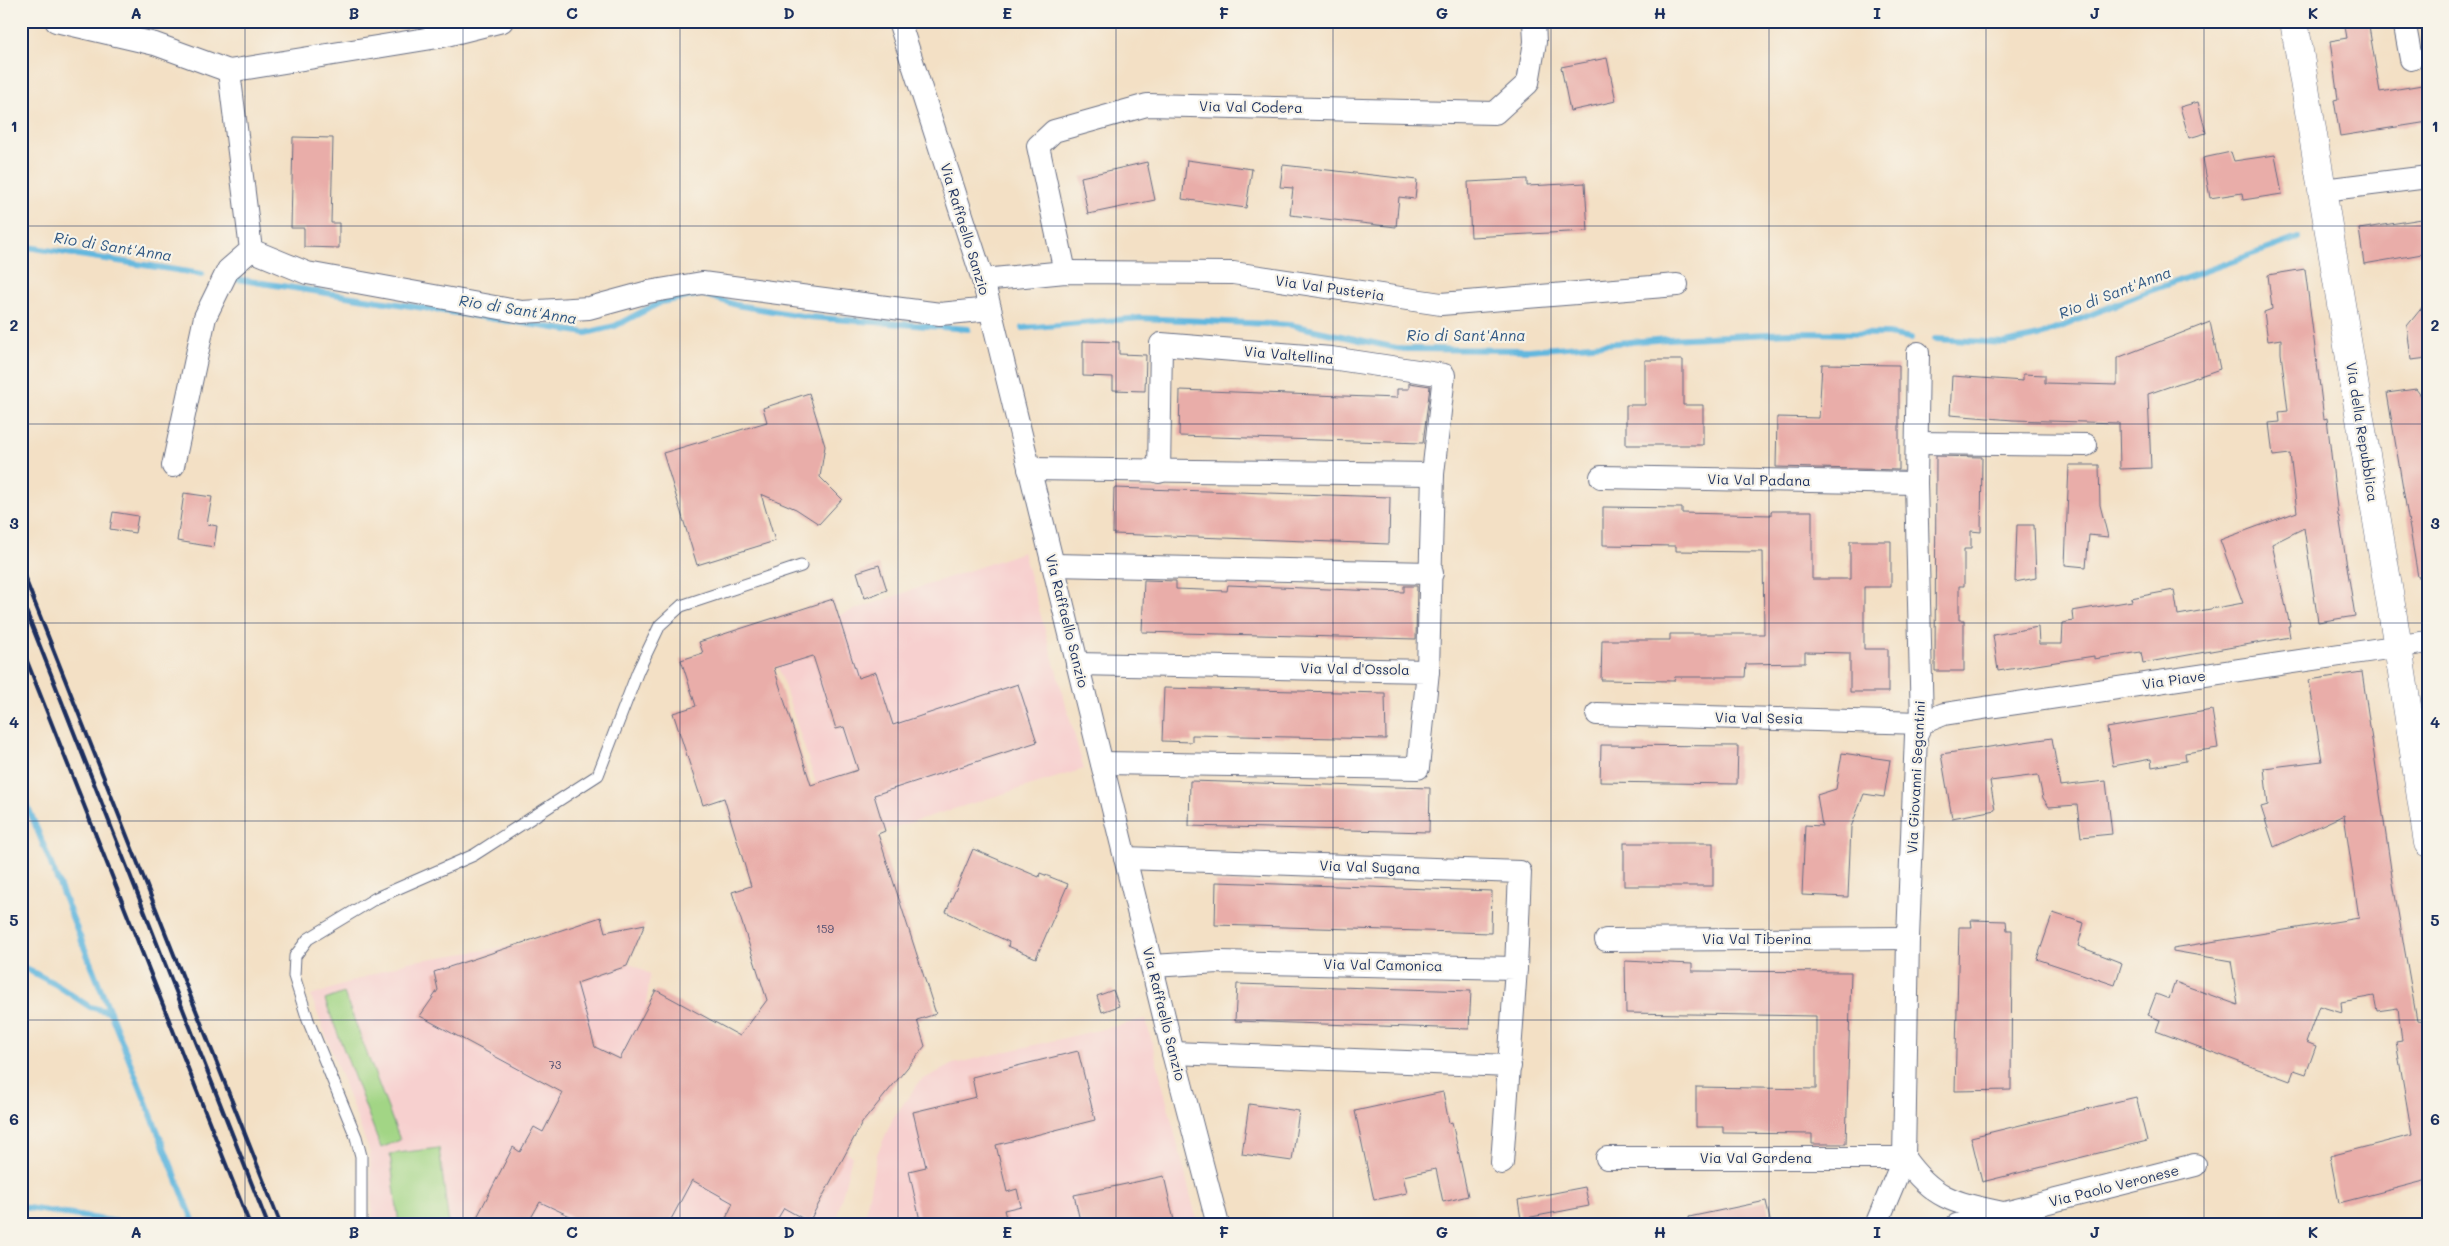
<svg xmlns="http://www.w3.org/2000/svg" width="2449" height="1246" viewBox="0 0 2449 1246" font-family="Mali,sans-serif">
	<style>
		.built { fill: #f7d0cf }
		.green { fill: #a2d585; stroke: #5e8272 }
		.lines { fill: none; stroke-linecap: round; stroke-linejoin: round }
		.stream { stroke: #62b7de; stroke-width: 6 }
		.building { fill: #e9ada9; fill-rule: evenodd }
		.service-casing { stroke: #676d82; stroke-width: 13 }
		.minor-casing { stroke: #676d82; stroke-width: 24 }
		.primary-casing { stroke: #676d82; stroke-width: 29 }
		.service { stroke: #fff; stroke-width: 11 }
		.minor { stroke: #fff; stroke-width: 22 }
		.primary { stroke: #fff; stroke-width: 28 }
		.rail { stroke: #1b2f5e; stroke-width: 4 }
		.grid { fill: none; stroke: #1b2f5e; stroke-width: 1; stroke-opacity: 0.55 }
		.labels { text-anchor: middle; stroke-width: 4.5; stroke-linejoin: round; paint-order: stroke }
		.number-label { font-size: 11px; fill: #4e4e71 }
		.street-label { font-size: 14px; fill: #1b2f5e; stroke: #f7f3e8 }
		.water-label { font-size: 15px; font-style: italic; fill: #305884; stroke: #f7f3e8 }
		.neatline { fill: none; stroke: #1b2f5e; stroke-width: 2 }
		.grid-label { font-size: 16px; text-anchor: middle; font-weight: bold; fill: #1b2f5e }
	</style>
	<rect width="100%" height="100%" fill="#f7f3e8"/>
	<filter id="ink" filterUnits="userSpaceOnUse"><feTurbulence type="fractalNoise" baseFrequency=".02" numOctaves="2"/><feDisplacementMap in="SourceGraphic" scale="10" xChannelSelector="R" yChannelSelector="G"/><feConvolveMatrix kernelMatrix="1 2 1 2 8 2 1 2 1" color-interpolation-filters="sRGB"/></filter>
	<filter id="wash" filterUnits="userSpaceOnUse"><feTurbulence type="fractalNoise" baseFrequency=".0096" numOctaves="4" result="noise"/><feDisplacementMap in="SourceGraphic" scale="20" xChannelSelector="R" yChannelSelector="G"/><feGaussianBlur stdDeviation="1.12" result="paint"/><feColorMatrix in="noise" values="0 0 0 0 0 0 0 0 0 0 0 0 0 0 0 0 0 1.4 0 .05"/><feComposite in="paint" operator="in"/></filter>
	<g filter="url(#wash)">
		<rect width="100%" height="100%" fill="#f3e0c5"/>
		<g class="built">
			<path d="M1023,552L1084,769L836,845L769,639Z"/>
			<path d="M579,936L650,974L643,1032L852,1156L835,1225H373L370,1153L311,996L407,962Z"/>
			<path d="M1146,1019L1198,1225H863L877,1154L893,1118L920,1081L953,1064Z"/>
		</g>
		<g class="green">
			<path d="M344,993L400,1140L381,1148L325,1000Z"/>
			<path d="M439,1148L449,1225H399L390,1154Z"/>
		</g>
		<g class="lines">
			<g class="stream">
				<path d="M21,246L202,274"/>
				<path d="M236,279L586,333L615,326L661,302L702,294L736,305L808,317L968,329"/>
				<path d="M1023,328L1140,318L1291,325L1401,349L1529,350L1668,339L1789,333L1888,334L1911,338"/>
				<path d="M1935,339L2005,343L2039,336L2141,294L2298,238"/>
				<path d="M21,789L195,1225"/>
				<path d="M21,966L55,984L90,1007L110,1012"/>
				<path d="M21,1207L138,1225"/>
			</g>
		</g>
		<g id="blocks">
			<g class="building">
				<path d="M2344,21H2368L2380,92L2428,84V122L2340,136L2334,100L2338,99L2330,41L2347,38Z"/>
				<path d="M1607,58L1616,101L1570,111L1561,67Z"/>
				<path d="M2198,102L2206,133L2189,138L2180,107Z"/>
				<path d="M293,137L333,138L331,223H339V248L304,247V228H291Z"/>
				<path d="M2231,152L2234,161L2275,155L2282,194L2243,200L2242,193L2210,198L2203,158Z"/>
				<path d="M1187,160L1252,169L1246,208L1182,199Z"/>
				<path d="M1147,162L1155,200L1088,214L1081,177Z"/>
				<path d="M1283,165L1417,180L1415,199L1399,197L1396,227L1290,215L1293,188L1280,187Z"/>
				<path d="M1527,179V186L1585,183L1588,231L1471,237L1468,182Z"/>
				<path d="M2428,218V253L2364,264L2359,229Z"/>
				<path d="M2305,269L2324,419L2327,418L2338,516H2339L2355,616L2318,622L2304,528L2272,544L2290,626H2288L2290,637L2143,663L2141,652L2094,659V656L1998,671L1993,635L2038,627L2039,644H2062L2063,623L2073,621L2072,611L2132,601L2131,598L2174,590L2178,615L2243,603L2220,540L2297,512L2290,454L2273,456L2269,423L2280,422L2279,412L2288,411L2281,353V339L2268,341L2264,312L2272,309L2268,275Z"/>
				<path d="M2428,300V358L2411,360L2407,326Z"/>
				<path d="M2210,322L2220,369L2148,394L2151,468L2120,469L2119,423L2013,420L1950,415L1952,376L2023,381V374L2045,375V383L2117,385V358Z"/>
				<path d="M1083,341L1119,342V354L1146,355L1145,391L1113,390V377L1083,376Z"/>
				<path d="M1645,360H1683V405H1703V445H1626V405H1645Z"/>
				<path d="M1822,364L1899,365V470L1776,467L1777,417L1819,418Z"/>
				<path d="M1409,383L1430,386L1423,443L1179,436L1180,390L1397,398V389H1409Z"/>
				<path d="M2416,389L2428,405V576L2418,577L2387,393Z"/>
				<path d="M809,393L825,446L820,477L842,499L819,524L796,509L761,494L775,541L697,565L663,453L767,422L763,408Z"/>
				<path d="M1936,456L1982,457L1981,532L1971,531V549H1964V586H1959V620H1964V671H1935Z"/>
				<path d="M2069,465H2099L2100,505L2108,537L2089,535L2086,567L2065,565Z"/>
				<path d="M1114,488L1390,497L1389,544L1113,534Z"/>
				<path d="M184,493L212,497L207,524L217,526L214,547L177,541Z"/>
				<path d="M1603,507L1682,508V513L1771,515V511H1812V579H1850V541H1891V587H1864V649H1888V692H1850V653L1805,652V663L1746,664L1745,677H1675L1674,681L1601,680L1602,640H1670V634H1764L1763,552L1676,551V546L1603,545Z"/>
				<path d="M113,512L138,516L135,533L110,529Z"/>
				<path d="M2017,525H2034L2036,578L2015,582Z"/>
				<path d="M879,565L887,590L865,598L857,572Z"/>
				<path d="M1144,580L1176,581V589L1227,591L1228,585L1404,592V586H1417L1416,639L1142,632Z"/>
				<path d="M833,599L858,678L876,672L893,725L1018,684L1037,742L874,795L885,831L878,834L936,1014L917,1020L925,1046L862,1123L809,1222L784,1208L774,1225H723L733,1203L692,1180L668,1225H589L540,1202L527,1225H473L513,1147L520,1152L534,1127L543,1132L563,1093L420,1016L438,990L434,972L601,917L605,932L645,924L627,966L577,983L595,1047L620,1059L656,990L740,1036L767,1000L732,892L751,886L724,798L703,805L673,713L696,706L681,660L703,653L699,642ZM813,656L836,729L844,727L858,770L811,785L774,668Z"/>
				<path d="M2362,672L2393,883L2417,1021L2428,1022V1180L2339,1203L2330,1156L2412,1135L2396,1042L2402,1041L2398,1008L2377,1011L2374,996L2341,1002L2342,1013L2319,1006L2306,1042L2316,1046L2306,1074L2294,1070L2290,1081L2156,1031L2160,1020L2148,1015L2156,994L2169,999L2175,982L2238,1005L2231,961L2173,951V948L2359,918L2344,815L2274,847L2261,807L2268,805L2264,768L2322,761L2309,680Z"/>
				<path d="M1164,688L1385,693L1386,739L1192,735V742L1162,741Z"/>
				<path d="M2212,710L2218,748L2185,753L2186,761L2152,767L2151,759L2113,766L2107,728Z"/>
				<path d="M2052,738L2060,786L2106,781L2112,834L2081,837L2077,805L2049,807L2043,798L2038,775L1990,781L1995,810L1952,818L1941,754Z"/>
				<path d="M1601,745L1738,746L1737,784L1600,782Z"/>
				<path d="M1842,753L1890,760L1884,797L1864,794L1851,827L1848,897L1802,895L1805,825L1822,826L1817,795L1836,789Z"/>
				<path d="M1190,781L1430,788L1429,832L1189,826Z"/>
				<rect x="1624" y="843" width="89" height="43"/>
				<path d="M973,849L1039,877L1040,873L1068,884L1036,958L1008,946L1009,942L946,912Z"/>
				<path d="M1216,882L1492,891L1491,933L1215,925Z"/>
				<path d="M2053,913L2084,923L2078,946L2122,963L2115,985L2037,959Z"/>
				<path d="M1971,920L2006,921L2007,930H2012L2011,1090L1955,1091L1959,927H1972Z"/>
				<path d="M1625,961L1692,964V971L1851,972L1846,1144H1812V1134L1723,1133V1127H1696V1087L1816,1089V1016L1626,1013Z"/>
				<path d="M1237,984L1471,991L1469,1029L1235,1021Z"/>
				<path d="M1113,990L1119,1006L1102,1012L1097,996Z"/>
				<path d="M1078,1051L1095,1120L996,1145L1007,1192L1017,1189L1021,1206L1004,1210L1008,1225H921L909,1171L926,1167L913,1112L976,1097L972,1077Z"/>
				<path d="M1443,1092L1449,1123L1452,1122L1468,1196L1443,1202L1436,1169L1403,1176L1407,1193L1374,1200L1355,1111Z"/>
				<path d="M2136,1097L2147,1141L1982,1182L1971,1137Z"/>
				<path d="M1249,1104L1299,1111L1292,1161L1242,1154Z"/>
				<path d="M1164,1176L1175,1225H1081L1074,1195Z"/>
				<path d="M1585,1187L1589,1206L1521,1219L1518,1200Z"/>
				<path d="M1766,1201L1771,1225H1690L1689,1217Z"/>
			</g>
		</g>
	</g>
	<g filter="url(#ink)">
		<use href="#blocks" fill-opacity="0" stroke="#676d82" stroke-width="1"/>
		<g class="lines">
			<defs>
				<path id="service" d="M361,1225V1156L356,1137L308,1020L294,976L295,956L308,939L376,898L474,855L598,775L638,671L660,625L681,606L801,566"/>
				<g id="minor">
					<path d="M56,21L155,44L229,71L438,37L502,21"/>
					<path d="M899,21L983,280L1173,1053L1218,1225"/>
					<path d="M2404,21L2411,59"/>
					<path d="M2323,190L2428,177"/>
					<path d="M251,250L307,273L522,312L589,308L648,292L702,283L940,314L990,309"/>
					<path d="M1065,272L1038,146L1054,131L1147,105L1495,113L1528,83L1535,42L1534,21"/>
					<path d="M983,280L1065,272L1233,273L1441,304L1677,285"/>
					<path d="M1917,443L2086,445"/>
					<path d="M173,466L205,317L228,270L251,250L229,71"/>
					<path d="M1029,469L1433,474"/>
					<path d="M1159,472L1161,344L1331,358L1444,375L1433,474L1428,671"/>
					<path d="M1601,477L1916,483"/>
					<path d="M1053,565L1432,573"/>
					<path d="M1077,664L1428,671L1418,768L1102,763"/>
					<path d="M1597,714L1922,723L1944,714L1990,707L2428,642"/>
					<path d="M1125,858L1520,872L1516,968"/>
					<path d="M1606,940L1908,938"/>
					<path d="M1152,966L1219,962L1516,968L1502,1163"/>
					<path d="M1173,1053L1510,1066"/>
					<path d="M1607,1158H1904C1934,1200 1956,1203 2003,1213"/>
					<path d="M1876,1225L1904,1158L1908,938L1916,735L1922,723L1916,483L1918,353"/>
					<path d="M1957,1225L2195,1165"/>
				</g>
				<path id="primary" d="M2294,21L2398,647L2428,843"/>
			</defs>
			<use href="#service" class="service-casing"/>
			<use href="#minor" class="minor-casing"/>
			<use href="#primary" class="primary-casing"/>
			<use href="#service" class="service"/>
			<use href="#minor" class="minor"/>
			<use href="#primary" class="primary"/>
			<g class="rail">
				<path d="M21,568L281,1225"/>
				<path d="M21,598L268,1225"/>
				<path d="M21,646L250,1225"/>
			</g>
		</g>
	</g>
	<path class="grid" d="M245,21V1225M463,21V1225M680,21V1225M898,21V1225M1116,21V1225M1333,21V1225M1551,21V1225M1769,21V1225M1986,21V1225M2204,21V1225M21,226H2428M21,424H2428M21,623H2428M21,821H2428M21,1020H2428"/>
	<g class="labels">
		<g class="number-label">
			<text x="825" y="933">159</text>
			<text x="555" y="1069">73</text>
		</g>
		<g class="street-label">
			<text transform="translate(1251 107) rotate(1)" y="5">Via Val Codera</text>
			<text transform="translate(965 229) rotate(73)" y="5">Via Raffaello Sanzio</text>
			<text transform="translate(1330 288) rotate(8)" y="5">Via Val Pusteria</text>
			<text transform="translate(1289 355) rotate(5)" y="5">Via Valtellina</text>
			<text transform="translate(2362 432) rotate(81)" y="5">Via della Repubblica</text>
			<text transform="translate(1759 480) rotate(1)" y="5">Via Val Padana</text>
			<text transform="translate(1067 621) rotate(76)" y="5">Via Raffaello Sanzio</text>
			<text transform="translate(1355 669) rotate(1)" y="5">Via Val d'Ossola</text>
			<text transform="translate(2174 680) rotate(-8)" y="5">Via Piave</text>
			<text transform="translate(1759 718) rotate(1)" y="5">Via Val Sesia</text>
			<text transform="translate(1916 777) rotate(-87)" y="5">Via Giovanni Segantini</text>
			<text transform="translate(1370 867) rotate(2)" y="5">Via Val Sugana</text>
			<text x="1757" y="944">Via Val Tiberina</text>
			<text transform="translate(1383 965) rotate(1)" y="5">Via Val Camonica</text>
			<text transform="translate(1164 1014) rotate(76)" y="5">Via Raffaello Sanzio</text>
			<text x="1756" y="1163">Via Val Gardena</text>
			<text transform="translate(2114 1186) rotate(-14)" y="5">Via Paolo Veronese</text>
		</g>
		<g class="water-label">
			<text transform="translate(113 247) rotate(9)" y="5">Rio di Sant'Anna</text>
			<text transform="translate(2115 293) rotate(-21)" y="5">Rio di Sant'Anna</text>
			<text transform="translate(518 310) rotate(9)" y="5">Rio di Sant'Anna</text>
			<text x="1466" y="341">Rio di Sant'Anna</text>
		</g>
	</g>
	<rect width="2449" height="1246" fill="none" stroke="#f7f3e8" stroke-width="55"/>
	<rect x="28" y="28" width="2394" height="1190" class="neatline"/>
	<g class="grid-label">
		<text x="136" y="19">A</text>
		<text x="354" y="19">B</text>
		<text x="572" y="19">C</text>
		<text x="789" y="19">D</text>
		<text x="1007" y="19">E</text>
		<text x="1224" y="19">F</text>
		<text x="1442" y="19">G</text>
		<text x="1660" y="19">H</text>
		<text x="1877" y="19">I</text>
		<text x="2095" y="19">J</text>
		<text x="2313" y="19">K</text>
		<text x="14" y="132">1</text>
		<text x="2435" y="132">1</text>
		<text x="14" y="331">2</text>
		<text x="2435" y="331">2</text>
		<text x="14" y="529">3</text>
		<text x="2435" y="529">3</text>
		<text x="14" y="728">4</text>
		<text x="2435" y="728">4</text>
		<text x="14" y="926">5</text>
		<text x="2435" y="926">5</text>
		<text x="14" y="1125">6</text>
		<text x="2435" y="1125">6</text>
		<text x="136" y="1238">A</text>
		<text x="354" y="1238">B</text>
		<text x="572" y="1238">C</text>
		<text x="789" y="1238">D</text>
		<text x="1007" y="1238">E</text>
		<text x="1224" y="1238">F</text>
		<text x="1442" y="1238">G</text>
		<text x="1660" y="1238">H</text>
		<text x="1877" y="1238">I</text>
		<text x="2095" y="1238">J</text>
		<text x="2313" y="1238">K</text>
	</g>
</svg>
